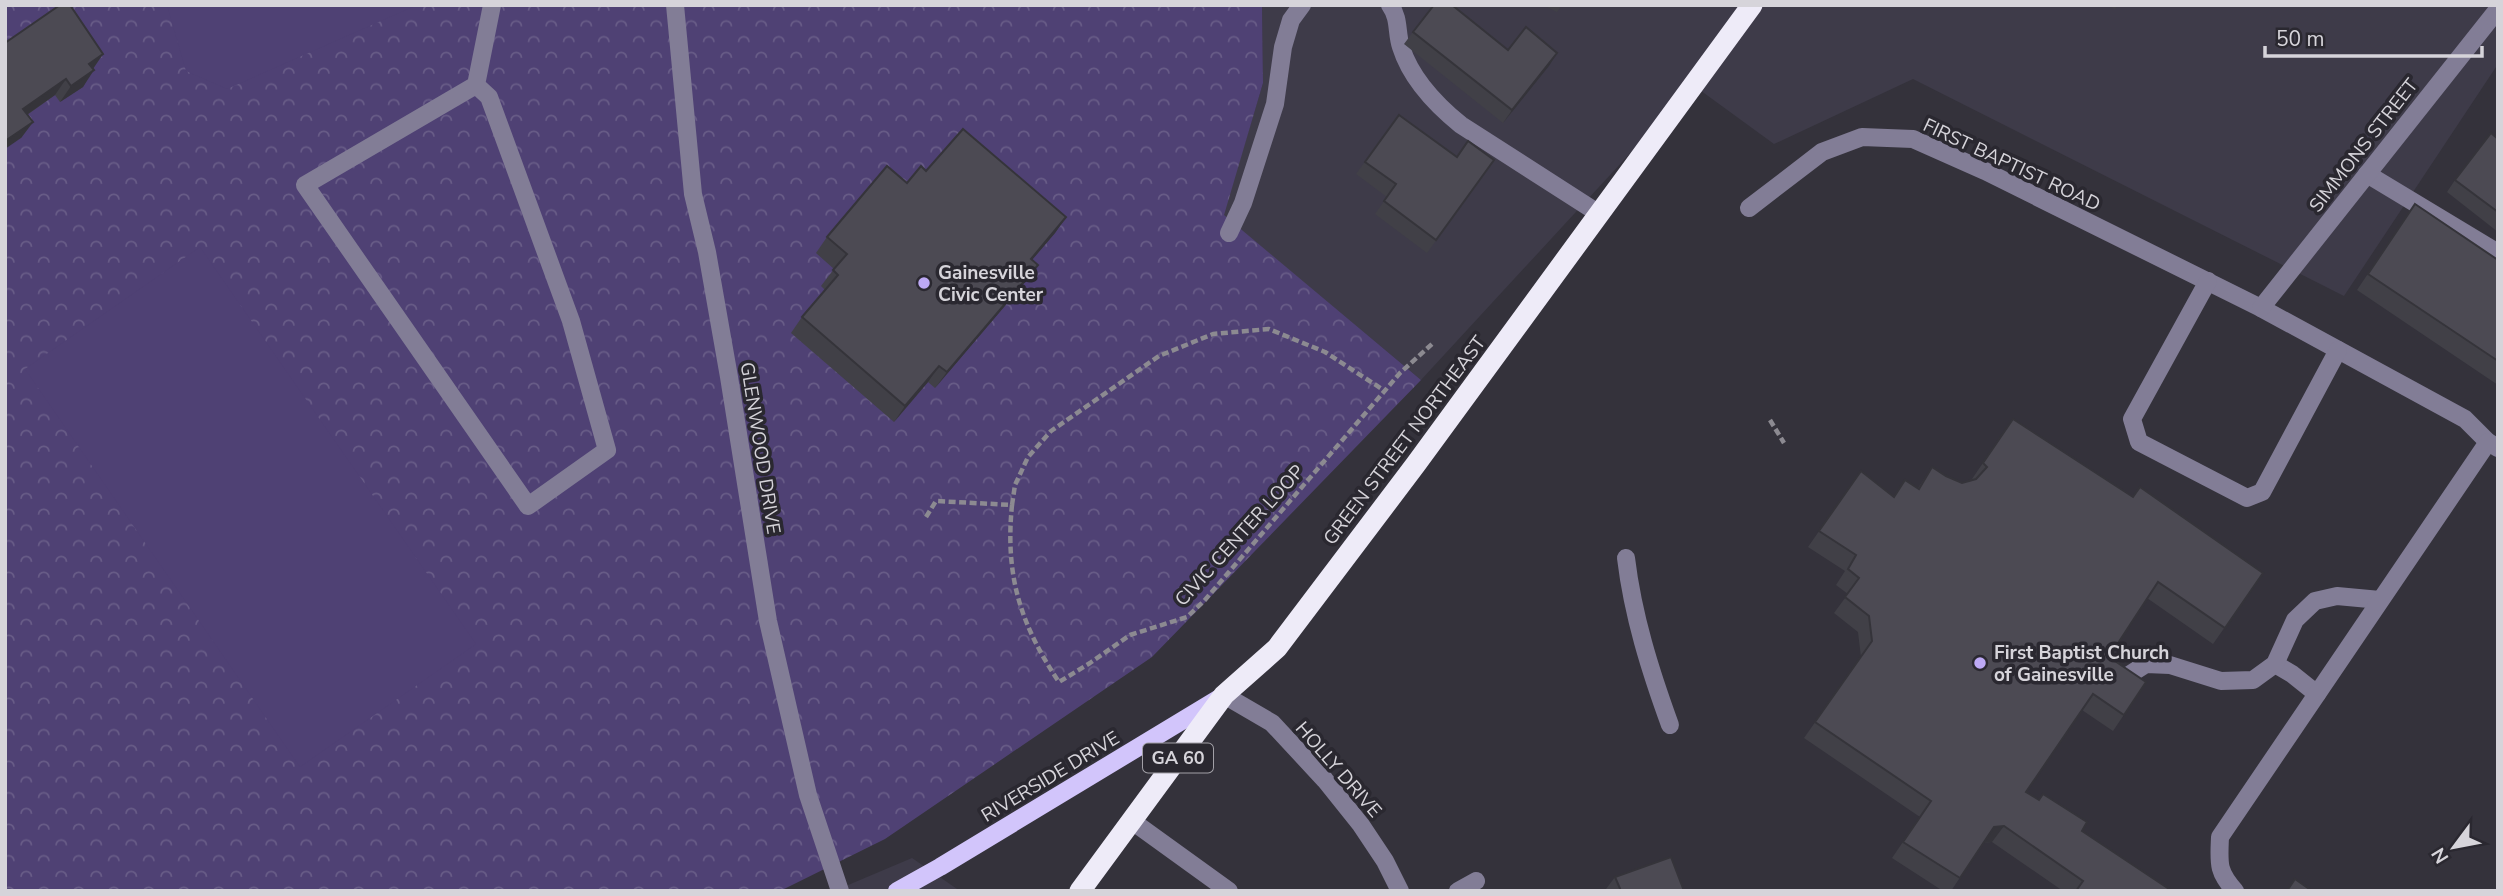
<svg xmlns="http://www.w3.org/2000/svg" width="2503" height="896" viewBox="0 0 2503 896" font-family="'Nunito Sans',sans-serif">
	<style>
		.built { fill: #3e3b49 }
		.forest { fill: url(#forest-crowns) }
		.pitch { fill: #4f4174 }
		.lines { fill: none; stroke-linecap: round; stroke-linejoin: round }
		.path { stroke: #8c8a91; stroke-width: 4.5; stroke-dasharray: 7 3.5; stroke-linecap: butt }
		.minor { stroke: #827d96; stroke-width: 18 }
		.major { stroke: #d2c5fb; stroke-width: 18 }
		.highway { stroke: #eeebf8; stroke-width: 21 }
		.wall { fill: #414047 }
		.shaded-wall { fill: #35343a }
		.building { fill: #4c4a53; stroke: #35343a; stroke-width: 2 }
		.poi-dot { fill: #bda9f5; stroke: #2a2830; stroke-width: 2.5 }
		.labels { text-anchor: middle; stroke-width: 7; stroke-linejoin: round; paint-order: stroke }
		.shield { fill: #2a2830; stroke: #a2a0a7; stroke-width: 2 }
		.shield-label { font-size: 18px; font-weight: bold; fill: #d6d4da }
		.street-label { font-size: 19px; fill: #d6d4da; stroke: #2a2830 }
		.poi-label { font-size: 19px; font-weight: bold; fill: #d6d4da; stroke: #2a2830; text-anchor: start }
	</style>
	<defs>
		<pattern id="forest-crowns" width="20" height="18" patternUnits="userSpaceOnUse" patternTransform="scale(1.75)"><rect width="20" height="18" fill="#4f4174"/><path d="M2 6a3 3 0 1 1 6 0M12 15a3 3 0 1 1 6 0" fill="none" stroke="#685c87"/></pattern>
	</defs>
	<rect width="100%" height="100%" fill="#34323b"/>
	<g class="built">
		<path d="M1262,5H2498V64L2344,296L1913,79L1774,144L1693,85L1421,380L1223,215L1263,83Z"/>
		<path d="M912,858L960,891H834Z"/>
	</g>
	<path class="forest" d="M5,5H1262L1263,83L1224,215L1421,380L1152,657L885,839L780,891H5Z"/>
	<g class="pitch">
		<path d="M167,5H417L227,89L186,71Z"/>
		<path d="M200,247L476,644L300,767L25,369Z"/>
	</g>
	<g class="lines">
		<g class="path">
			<path d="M1770,420L1784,443"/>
			<path d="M1012,505L1015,485L1028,457L1051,431L1159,356L1213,334L1269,329L1325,352L1385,391"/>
			<path d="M926,517L936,501L1012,505C1005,575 1020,624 1059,682L1090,663L1130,635L1187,617L1204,601L1400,373L1432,344"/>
		</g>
		<g class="minor">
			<path d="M675,5L693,194L707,252L729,377L768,621L808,795L840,891"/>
			<path d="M1390,5C1400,19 1396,32 1401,47C1411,79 1435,104 1461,125L1598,213"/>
			<path d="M476,85L489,97L571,321L607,450L528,506L305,185L476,85L492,5"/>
			<path d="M2367,174L2498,253"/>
			<path d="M1749,208L1822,152L1862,137L1913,139L1985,171L2261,308L2465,419L2488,442L2498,448"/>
			<path d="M1229,233L1243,203L1275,104L1283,47L1291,20L1302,5"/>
			<path d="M2208,281L2132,419L2139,442L2247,498L2262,492L2338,350"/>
			<path d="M2261,308L2498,9"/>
			<path d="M1626,558C1633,616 1650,670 1670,725"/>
			<path d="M2275,664L2292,674L2317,694"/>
			<path d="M2118,682L2146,664L2170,665L2221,681L2253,680L2275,664L2295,620L2315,601L2337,596L2380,600"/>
			<path d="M1224,695L1272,723L1325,780L1361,825L1385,861L1400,891"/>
			<path d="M1132,821L1229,891"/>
			<path d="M1458,891L1476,881"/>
			<path d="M2235,891C2217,871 2219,863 2220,837L2488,442"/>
		</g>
		<path class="major" d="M897,891L940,867L1218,699"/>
		<path class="highway" d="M1080,891L1224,695L1277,648L1416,464L1752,5"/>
	</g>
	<g class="wall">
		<path d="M1543,5H1562L1557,12Z"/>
		<path d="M2107,5H2118L2115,9Z"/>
		<path d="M1413,32L1508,50L1557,53L1503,123L1404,44Z"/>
		<path d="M5,43L103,54L93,69L83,87L60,102L55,95L27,115L33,122L21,138Z"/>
		<path d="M1399,115L1457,157L1494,160L1427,253L1375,214L1387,197L1356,174Z"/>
		<path d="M2498,139V232L2447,192L2455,180Z"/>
		<path d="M926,171L1066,217L1055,233L1032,260L1026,281L935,388L928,382L894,422L791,333L802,317L825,290L821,286L834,269L816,253L827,237L907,183Z"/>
		<path d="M2415,204L2498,260V385L2357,290Z"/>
		<path d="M2013,419L2133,497L2263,573L2213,644L2147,598L2109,657L2146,682L2113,731L2082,710L2026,792L2082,831L2172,891H2063L1992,842L1983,843L1951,891H1943L1892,858L1920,817L1804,738L1861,657L1858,632L1834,613L1848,594L1836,585L1845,571L1808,547L1861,471L1894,497L1918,488L1932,467L1946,476L1962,483L1973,479H1972Z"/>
		<path d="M1615,877L1684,891H1607L1606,889Z"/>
	</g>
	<g class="shaded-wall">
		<path d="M1557,53L1549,66L1503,123L1512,110Z"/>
		<path d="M103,54L92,70L89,64Z"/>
		<path d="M94,70L83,87L60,102L71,86Z"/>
		<path d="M66,79L55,95L12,125L23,109Z"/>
		<path d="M33,122L21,138L5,149V141Z"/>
		<path d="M1066,217L1055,233L1019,275L1031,259Z"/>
		<path d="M1038,265L1026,281L935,388L947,372Z"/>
		<path d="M939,366L928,382L894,422L905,406Z"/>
		<path d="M2004,826L1992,842L1983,843L1994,827Z"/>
	</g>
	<g class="building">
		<path d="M60,5H70L103,54L89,64L94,70L71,86L66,79L23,109L33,122L5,141V43Z"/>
		<path d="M1434,5H1452L1508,50L1526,27L1557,53L1512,110L1413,32Z"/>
		<path d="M1399,115L1457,157L1468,141L1494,160L1436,240L1384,201L1396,184L1365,162Z"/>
		<path d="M963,129L1066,217L1031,259L1038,265L947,372L939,366L905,406L802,317L838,275L833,270L847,254L827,237L887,166L907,183L921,166L926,171Z"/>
		<path d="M2491,133L2498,139V212L2455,180Z"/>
		<path d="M2415,204L2498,260V361L2368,274Z"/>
		<path d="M2013,419L2133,497L2140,487L2263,573L2225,628L2158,582L2109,657L2146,682L2124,715L2093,694L2026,792L2039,800L2043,794L2087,822L2082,831L2172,891H2076L2083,881L2004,826L1994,827L1960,878L1903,842L1931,801L1815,722L1872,641L1869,616L1845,597L1859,578L1848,569L1856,555L1819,531L1861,471L1894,497L1905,480L1919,489L1932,467L1946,476L1962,483L1976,479L1987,467L1983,463Z"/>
		<path d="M1671,857L1684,891H1621L1615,877Z"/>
		<path d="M2295,879L2312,891H2287Z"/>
	</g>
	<g class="poi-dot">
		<circle cx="924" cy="283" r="7"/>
		<circle cx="1980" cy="663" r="7"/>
	</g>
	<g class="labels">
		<rect class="shield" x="1143" y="743.5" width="70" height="29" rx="5"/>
		<g class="shield-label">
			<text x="1178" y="764">GA 60</text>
		</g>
		<g class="street-label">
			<text transform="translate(2363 145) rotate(-52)" y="7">SIMMONS STREET</text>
			<text transform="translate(2012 164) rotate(25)" y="7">FIRST BAPTIST ROAD</text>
			<text transform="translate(1404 440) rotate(-53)" y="7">GREEN STREET NORTHEAST</text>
			<text transform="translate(761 448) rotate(81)" y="7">GLENWOOD DRIVE</text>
			<text transform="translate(1239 535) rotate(-48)" y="7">CIVIC CENTER LOOP</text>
			<text transform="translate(1339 769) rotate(49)" y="7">HOLLY DRIVE</text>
			<text transform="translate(1050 776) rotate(-31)" y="7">RIVERSIDE DRIVE</text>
		</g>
		<g class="poi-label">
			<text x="938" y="279">Gainesville<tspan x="938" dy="22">Civic Center</tspan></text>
			<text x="1994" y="659">First Baptist Church<tspan x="1994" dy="22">of Gainesville</tspan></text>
		</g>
	</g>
	<rect width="2503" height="896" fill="none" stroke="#d6d4da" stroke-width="14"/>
	<g transform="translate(2454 847) rotate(238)" stroke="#2a2830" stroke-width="5" paint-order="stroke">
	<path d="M0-5L12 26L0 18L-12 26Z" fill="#d6d4da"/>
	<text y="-10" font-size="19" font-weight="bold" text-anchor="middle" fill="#d6d4da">N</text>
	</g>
	<path d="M2265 46v10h217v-10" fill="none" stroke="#d6d4da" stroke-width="3.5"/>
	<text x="2276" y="46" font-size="21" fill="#d6d4da" stroke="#2a2830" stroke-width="5" paint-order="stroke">50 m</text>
</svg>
